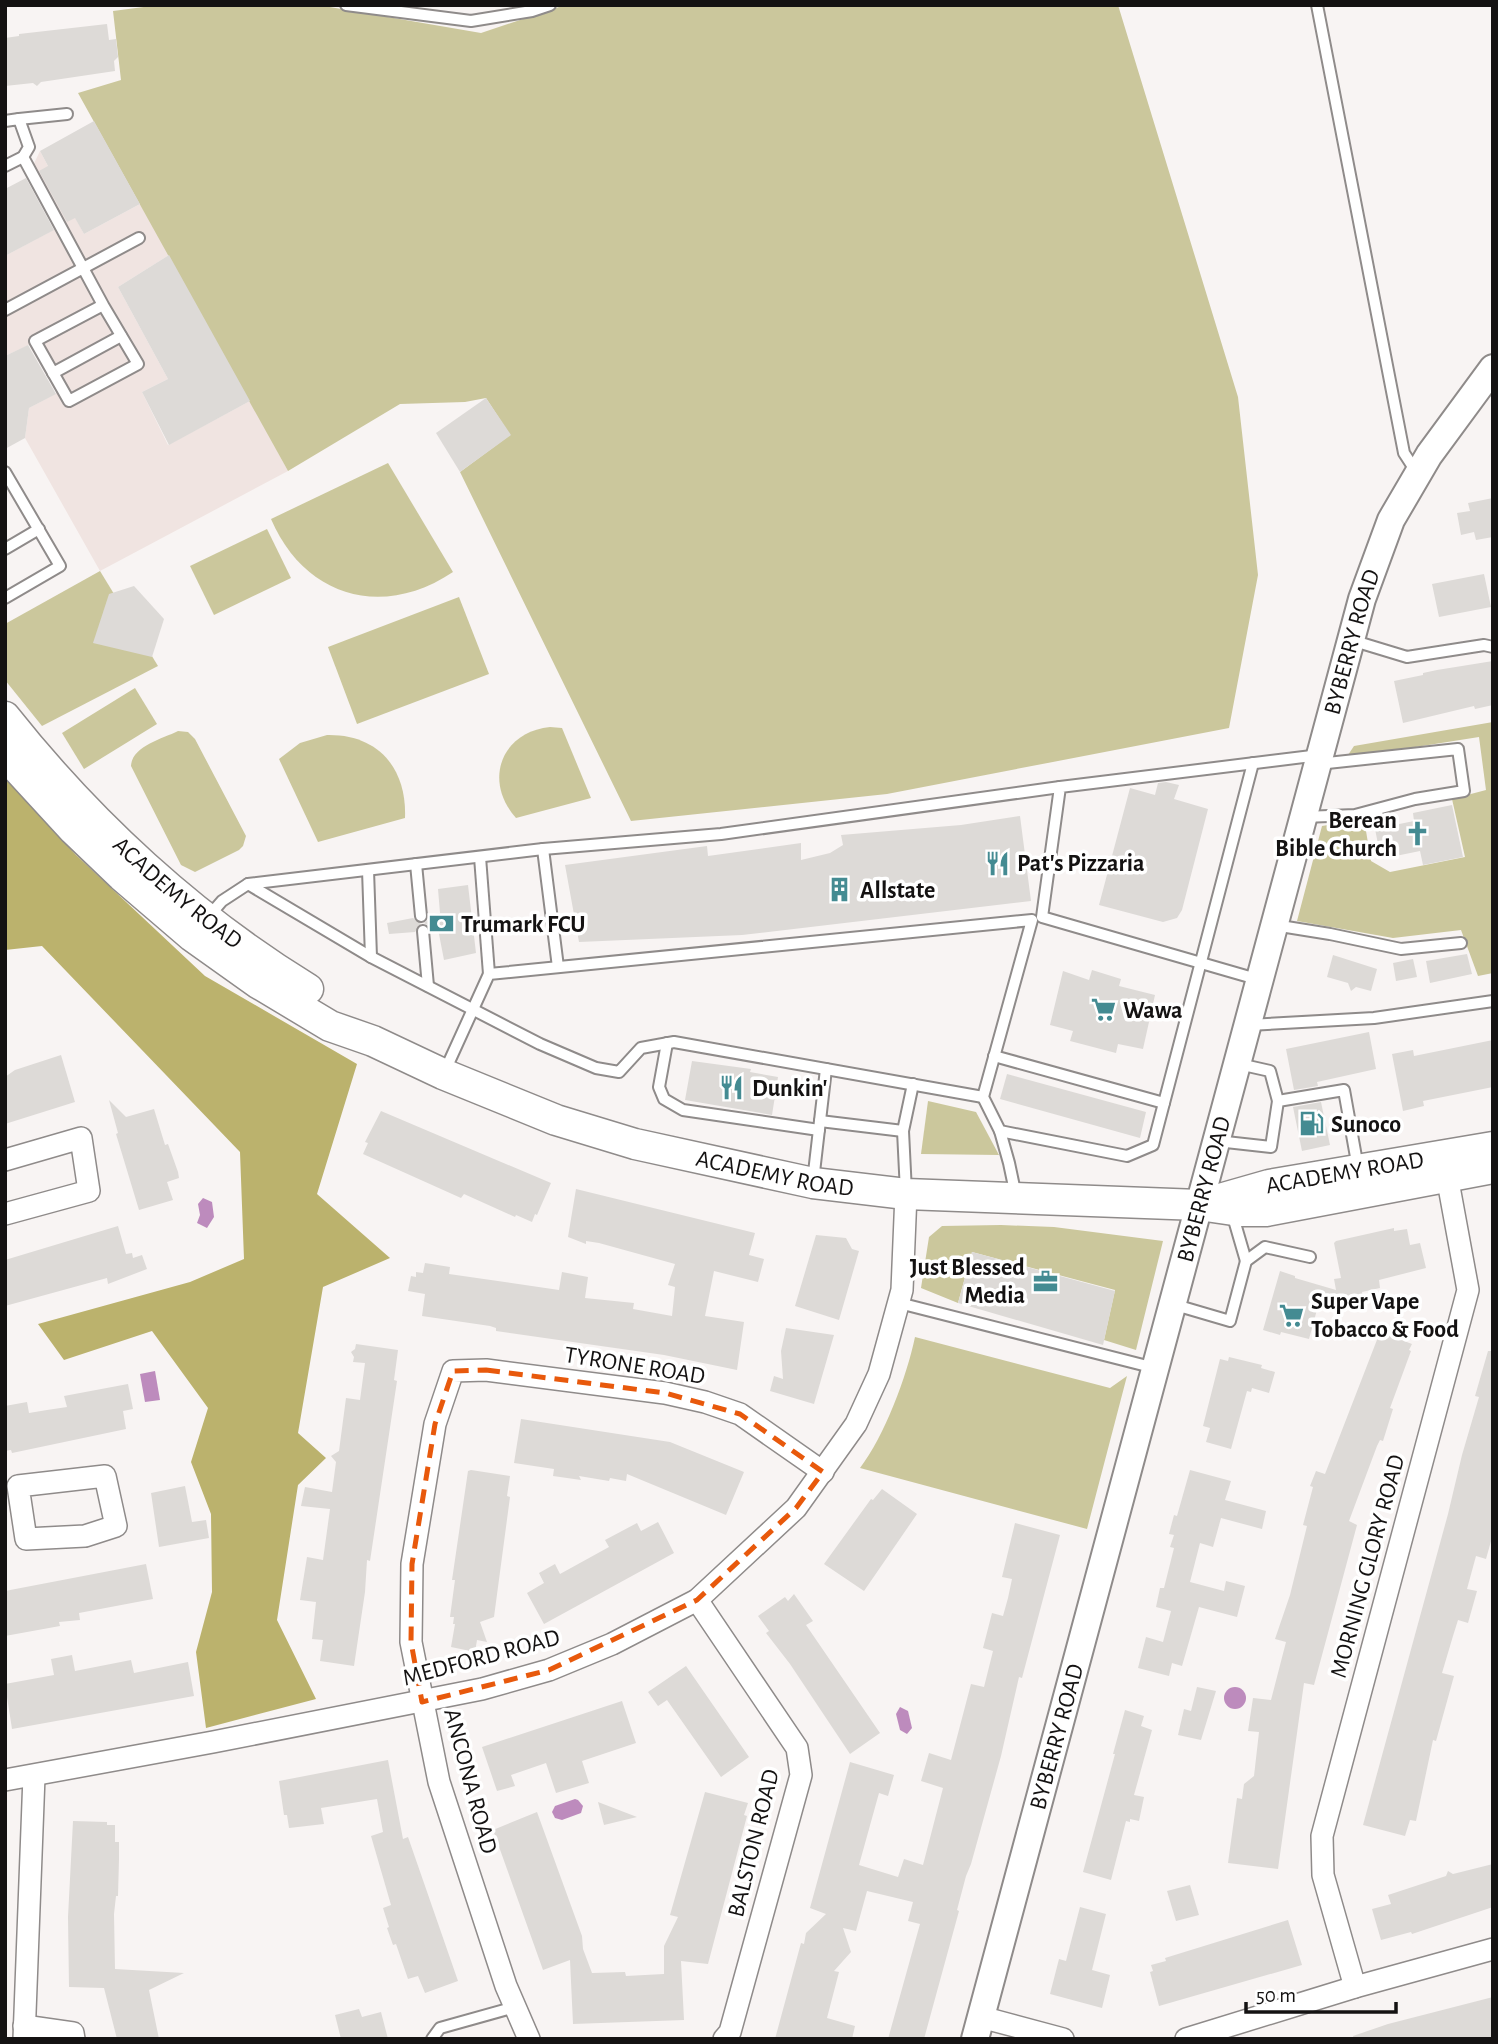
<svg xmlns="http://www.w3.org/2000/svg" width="1498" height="2044" viewBox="0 0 1498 2044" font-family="'Alegreya Sans',sans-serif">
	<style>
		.built { fill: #f0e4e1 }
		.green { fill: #cbc79c }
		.forest { fill: #bbb26d }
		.water { fill: #bd8bbd }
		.building { fill: #dddad7 }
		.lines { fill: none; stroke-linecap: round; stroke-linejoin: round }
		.service-casing { stroke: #8f8b8a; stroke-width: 14 }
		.minor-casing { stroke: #8f8b8a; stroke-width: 24 }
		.tertiary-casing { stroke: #8f8b8a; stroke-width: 30 }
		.secondary-casing { stroke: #8f8b8a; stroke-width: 33 }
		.service { stroke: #fff; stroke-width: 10 }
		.minor { stroke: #fff; stroke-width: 21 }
		.tertiary { stroke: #fff; stroke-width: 26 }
		.secondary { stroke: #fff; stroke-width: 30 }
		.marked { fill: none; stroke: #e8590c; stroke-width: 5; stroke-dasharray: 14 9; stroke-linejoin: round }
		.labels { text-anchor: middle; stroke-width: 7; stroke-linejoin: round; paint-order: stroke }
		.street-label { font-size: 24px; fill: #141212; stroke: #fff }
		.poi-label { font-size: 24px; font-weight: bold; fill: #141212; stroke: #fff; text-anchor: start }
	</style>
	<rect width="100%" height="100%" fill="#f8f4f3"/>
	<path class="built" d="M40,151L84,234L140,204L169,255L118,287L168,379L142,392L168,445L250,401L288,471L100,571L25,438L29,408L57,393L29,345L5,356V256L55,229L27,178Z"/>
	<g class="green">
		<path d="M159,5H318L481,33L565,5H1118L1238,397L1258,575L1229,728L887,794L631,821L460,472L510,435L486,398L465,402L400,404L288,471L78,93L121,80L113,11Z"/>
		<path d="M388,463L453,572C383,619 305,598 271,519Z"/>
		<path d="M267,529L291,578L214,615L190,566Z"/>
		<path d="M100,571L158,666L42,726L5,680V624Z"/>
		<path d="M459,597L489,674L357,724L328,647Z"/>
		<path d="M135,688L157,724L84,769L62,733Z"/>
		<path d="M1493,722V973L1478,976L1461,930L1393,938L1297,921L1322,826L1364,819L1371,861L1390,872L1465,857L1452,799L1486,790L1479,737L1346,758L1354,746Z"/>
		<path d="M550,727L562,728L591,798L516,818C483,781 501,732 550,727Z"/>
		<path d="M178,731L188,732L195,739L246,836L243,846L239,850L195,872L181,865L131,766C132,746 162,739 178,731Z"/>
		<path d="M327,735C378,734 407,768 405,818L318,842L279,759L300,743Z"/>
		<path d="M928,1101L976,1112L999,1155L921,1154Z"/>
		<path d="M1001,1225L1054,1227L1163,1241L1136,1350L1104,1340L1115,1290L972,1252L958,1303L921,1288L929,1237L942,1226Z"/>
		<path d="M915,1337L1110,1388L1127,1376L1087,1529L860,1468C884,1437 907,1376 915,1337Z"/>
	</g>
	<path class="forest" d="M5,777L76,855L205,976L357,1064L317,1194L390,1258L323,1287L298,1433L326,1458L298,1485L277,1620L316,1699L206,1728L196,1652L212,1592L211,1514L191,1462L208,1408L152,1331L64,1360L38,1324L190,1282L244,1259L240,1152L42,946L5,950Z"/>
	<g class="water">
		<path d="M203,1198L212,1202L214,1217L207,1228L197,1223L200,1215L198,1204Z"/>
		<path d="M155,1371L160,1400L145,1402L140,1374Z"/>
		<circle cx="1235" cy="1698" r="11"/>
		<path d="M900,1707L908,1711L912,1728L907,1734L900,1730L896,1714Z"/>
		<path d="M575,1799L578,1800L583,1806L581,1813L562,1820L555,1818L552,1812L555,1806Z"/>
	</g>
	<g class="building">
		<path d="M107,24L109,40L116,39L118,57L114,61L115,71L41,82L37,86L33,83L5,86V38L19,36V34Z"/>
		<path d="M94,121L140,204L84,234L75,218L67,222L39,171L48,166L40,151Z"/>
		<path d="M26,178L54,230L5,256V189Z"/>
		<path d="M169,255L250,401L169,445L142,392L168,379L118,287Z"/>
		<path d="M28,345L56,394L29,408L25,438L5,449V356Z"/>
		<path d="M486,398L511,435L460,472L436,433Z"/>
		<path d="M1493,498V537L1476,540L1474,532L1461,535L1457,513L1470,511L1468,503Z"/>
		<path d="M1484,574L1491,607L1439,617L1432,584Z"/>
		<path d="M134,586L164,619L152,657L93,643L109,594Z"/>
		<path d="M1493,661V705L1475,709L1474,706L1403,723L1394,681L1423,675V673L1437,670Z"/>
		<path d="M1166,782L1179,785L1174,799L1208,809L1182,910L1177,918L1163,922L1099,905L1130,788L1155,795L1158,783Z"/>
		<path d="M1452,805L1463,857L1423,865L1420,851L1381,859L1375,829L1414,821L1413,813Z"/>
		<path d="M1020,816L1031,901L742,935L579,942L565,865L707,846L708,856L801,843V860L830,853L843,845L841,835L961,825Z"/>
		<path d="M468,885L476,953L444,960L438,929L431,930L429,926L424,923L428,920L429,915L440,913L438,889Z"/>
		<path d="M413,918L421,924L415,932L389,934L387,923Z"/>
		<path d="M1467,954L1472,974L1430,983L1426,961Z"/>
		<path d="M1333,955L1377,969L1371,991L1356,987L1351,991L1348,983L1327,977Z"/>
		<path d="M1413,959L1417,977L1396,981L1393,963Z"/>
		<path d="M1092,970L1121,979L1119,986L1155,995L1143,1049L1118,1044L1116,1053L1070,1041L1073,1031L1050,1025L1063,971L1089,980Z"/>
		<path d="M1369,1032L1376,1069L1317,1082L1318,1086L1294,1090L1286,1049Z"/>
		<path d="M1493,1040V1087L1423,1101L1424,1106L1403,1111L1392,1054L1413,1050L1414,1056Z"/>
		<path d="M61,1055L75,1102L5,1124V1077L15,1070Z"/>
		<path d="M692,1061L751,1069L750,1072L778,1077L772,1115L685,1100Z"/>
		<path d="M1007,1074L1146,1112L1140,1138L1000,1099Z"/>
		<path d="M109,1100L126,1117L154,1109L165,1145L168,1144L178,1172L179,1178L167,1182L173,1200L139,1210L116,1134L118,1133Z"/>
		<path d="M1321,1102L1330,1145L1302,1151L1293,1107Z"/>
		<path d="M381,1111L551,1183L537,1215L535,1214L532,1222L516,1215L515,1217L464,1194L461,1198L363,1154L368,1143L365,1142Z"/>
		<path d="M576,1189L755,1233L749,1255L764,1259L758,1282L714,1271L705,1316L744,1322L737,1370L664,1355L496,1331V1328L490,1326L422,1316L425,1294L408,1291L411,1276L416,1277V1272L423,1273L425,1263L450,1267L449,1274L559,1290L562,1272L588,1277L585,1298L634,1303L633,1309L672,1316L675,1287L668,1285L675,1264L599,1243L586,1241V1244L568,1237Z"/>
		<path d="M118,1226L126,1254L132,1253L133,1258L142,1255L147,1269L108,1284L107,1278L5,1306V1260Z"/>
		<path d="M1394,1228V1231L1407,1229L1410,1245L1420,1243L1426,1268L1379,1280L1380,1288L1362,1292L1363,1298L1318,1306L1309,1339L1281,1332L1280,1335L1263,1330L1280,1271L1295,1276V1278L1336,1290L1334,1279L1341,1278L1334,1243L1336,1241Z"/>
		<path d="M816,1235L846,1238L852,1249L859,1251L839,1320L795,1306Z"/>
		<path d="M972,1252L1115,1291L1103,1345L958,1303Z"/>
		<path d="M786,1328L834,1335L814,1404L770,1391L774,1376L783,1379L781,1351Z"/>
		<path d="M1380,1332L1412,1344L1409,1350L1411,1351L1390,1408L1393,1409L1383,1441L1380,1440L1377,1446L1349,1521L1357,1525L1314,1685L1304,1683L1278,1869L1228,1863L1237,1798L1242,1799L1244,1784L1254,1776L1259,1732L1248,1731L1253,1698L1271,1700L1286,1642L1275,1639L1290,1595L1307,1526L1303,1525L1313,1487L1310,1486L1316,1471L1325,1474Z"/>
		<path d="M356,1344L398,1350L394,1380L397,1381L370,1561L367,1560L365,1592L354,1666L320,1661L323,1640L312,1639L316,1602L300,1600L307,1557L323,1560L330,1509L301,1506L305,1487L332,1492L336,1462L331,1456L339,1451L346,1398L360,1400L365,1363L353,1362L354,1357L351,1352L355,1349Z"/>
		<path d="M1488,1351H1493V1534L1486,1559L1476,1556L1467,1589L1477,1591L1468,1623L1458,1620L1453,1636L1442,1673L1454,1676L1436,1741L1433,1740L1416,1821L1410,1820L1405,1836L1363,1825L1448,1514L1462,1455L1479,1397L1475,1396Z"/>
		<path d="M1229,1357L1262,1365L1261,1368L1275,1372L1269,1393L1252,1388L1251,1392L1247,1391L1231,1449L1206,1442L1210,1428L1203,1426L1220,1359L1228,1361Z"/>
		<path d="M128,1384L133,1409L123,1411L126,1429L12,1453L11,1450L5,1451V1406L27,1402L29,1413L47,1410L67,1407L64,1396Z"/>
		<path d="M521,1419L670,1442L744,1472L726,1515L627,1474L626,1481L610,1478L609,1481L579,1476L581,1480L553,1476L554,1469L514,1463Z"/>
		<path d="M471,1470L510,1476L507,1496L510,1497L494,1617L480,1622L487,1642L477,1640L475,1652L451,1647L455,1624H453L454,1617H450L455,1580H452L468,1471Z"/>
		<path d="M1190,1470L1231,1481L1225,1500L1266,1511L1262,1529L1221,1518L1213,1547L1200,1543L1190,1582L1224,1591L1226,1581L1245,1586L1237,1617L1199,1607L1182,1666L1172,1663L1169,1676L1138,1668L1146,1637L1163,1642L1171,1611L1156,1607L1160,1588H1164L1174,1548L1170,1547L1174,1535L1169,1534L1174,1515L1177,1516Z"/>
		<path d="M185,1486L192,1522L206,1520L209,1538L159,1547L151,1493Z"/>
		<path d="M882,1489L917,1514L864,1591L824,1564L871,1499L873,1500Z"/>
		<path d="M658,1522L674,1553L544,1624L527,1593L544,1583L539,1573L555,1564L560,1574L609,1547L605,1540L637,1523L641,1531Z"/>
		<path d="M1015,1523L1060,1535L1022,1678L1019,1677L1001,1756L971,1864L966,1876L957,1910L959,1911L924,2039H888L920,1924L908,1921L913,1902L867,1891L856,1931L843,1928L851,1952L834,1971L839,1972L827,2018L855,2026L852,2039H775L801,1943L804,1944L806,1933L826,1914L810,1908L850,1762L894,1775L888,1796L879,1793L859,1865L898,1877L904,1859L923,1865L943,1788L921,1781L929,1753L951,1760L971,1684L984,1687L993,1651L983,1648L992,1613L1003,1616L1008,1598L1012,1579L1002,1577Z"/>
		<path d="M146,1564L153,1599L79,1613L80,1620L59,1622L60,1626L5,1636V1591Z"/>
		<path d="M794,1594L813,1621L806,1625L880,1733L850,1754L790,1664L766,1633L769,1631L758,1616L785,1597L788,1601Z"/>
		<path d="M72,1655L75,1671L131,1660L134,1673L188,1662L194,1696L12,1729L5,1684L54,1675L51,1659Z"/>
		<path d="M686,1666L749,1757L721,1777L667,1700L658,1706L648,1692Z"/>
		<path d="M1197,1687L1216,1691L1201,1740L1178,1735L1184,1709L1191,1711Z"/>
		<path d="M622,1701L636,1743L582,1761L589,1783L556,1793L546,1763L511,1775L515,1786L497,1791L482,1747Z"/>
		<path d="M1125,1710L1144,1716L1141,1726L1152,1730L1134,1795L1144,1797L1139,1821L1130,1819V1822L1126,1821L1111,1880L1083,1872L1115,1754H1113Z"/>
		<path d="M388,1760L403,1839L408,1837L458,1981L425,1993L418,1976L408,1979L396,1944L393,1945L387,1928L389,1927L383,1908L391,1905L371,1836L383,1832L377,1799L321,1808L324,1824L289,1828L287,1815H284L279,1781Z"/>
		<path d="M705,1792L748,1803L744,1815L747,1816L708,1964L681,1961L684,2020L573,2024L570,1960L543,1970L493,1830L537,1812L582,1936L583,1949L592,1973L625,1972L626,1976L664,1974V1946L678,1917L670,1915Z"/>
		<path d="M598,1802L637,1817L604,1825Z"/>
		<path d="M73,1821L107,1822V1825H115V1842H119V1859L118,1896H116L114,1914L115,1969L184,1973L149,1990L159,2039H117L104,1988L69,1987L68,1917Z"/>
		<path d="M1493,1864V1907L1412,1934L1411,1932L1381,1940L1372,1909L1391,1904L1388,1895L1446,1876L1448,1871L1453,1874Z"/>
		<path d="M1190,1885L1199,1915L1176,1921L1167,1891Z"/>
		<path d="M1080,1907L1106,1914L1092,1970L1110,1975L1102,2008L1050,1994L1059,1959L1066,1961Z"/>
		<path d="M1288,1920L1302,1965L1159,2006L1150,1972L1153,1971L1151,1965L1166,1961L1165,1958Z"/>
		<path d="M1493,1997V2039H1354L1353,2036L1388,2024Z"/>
		<path d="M359,2009L362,2017L381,2012L388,2039H341L335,2015Z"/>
	</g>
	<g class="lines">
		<defs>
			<g id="service">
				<path d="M346,5L471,21L532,11L550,5"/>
				<path d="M1317,5L1404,453L1417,473"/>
				<path d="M19,119L67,114"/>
				<path d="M5,121L19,119L29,147L23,157L5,166"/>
				<path d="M23,157L103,305L35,341L69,401L138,364L103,305"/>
				<path d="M5,310L139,238"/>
				<path d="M53,373L121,336"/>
				<path d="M5,472L60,566L5,598"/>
				<path d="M5,549L39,529"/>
				<path d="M1351,640L1407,657L1484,645L1493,647"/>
				<path d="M1303,817L1355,815L1415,799L1464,791L1458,749L1318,764"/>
				<path d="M543,849L558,967"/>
				<path d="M480,857L489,974"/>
				<path d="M416,864L421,916"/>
				<path d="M368,870L371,957"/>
				<path d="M248,884L371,957L540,1044L596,1068L619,1072L641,1048L674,1042L983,1097"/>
				<path d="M209,916L222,901L248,884L543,849L721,834L1060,787"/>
				<path d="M1274,925L1330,934L1401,949L1461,943"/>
				<path d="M423,931L428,986"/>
				<path d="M1260,980L1042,917L1060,787L1320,755"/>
				<path d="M1249,1025L1374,1018L1493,1001"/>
				<path d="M667,1043L659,1087L664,1099L683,1110L819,1130"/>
				<path d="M994,1056L1164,1103"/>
				<path d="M1239,1064L1270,1071L1278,1101"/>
				<path d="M444,1073L489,974L1032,920L983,1097L1000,1131L1127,1156L1153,1145L1253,763"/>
				<path d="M820,1121L903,1131"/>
				<path d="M1000,1131L1009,1163L1016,1196"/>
				<path d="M1217,1141L1271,1147L1278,1101L1344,1090L1358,1168"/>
				<path d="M813,1181L826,1069"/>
				<path d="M906,1192L903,1131L913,1084"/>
				<path d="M1232,1213L1246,1261"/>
				<path d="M899,1303L1155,1368"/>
				<path d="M1172,1304L1230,1321L1246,1261L1265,1247L1310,1257"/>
				<path d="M432,2039L440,2028L515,2007"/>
			</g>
			<g id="minor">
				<path d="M5,1160L81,1138L89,1191L5,1214"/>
				<path d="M105,1476L116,1526L85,1536L26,1539L18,1486Z"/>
				<path d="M697,1600L797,1748L801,1775L730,2032L724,2039"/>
				<path d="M5,1780L213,1742L482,1689L549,1670L612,1644L697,1600L796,1508L856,1424L879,1374L902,1290L906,1194"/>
				<path d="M1355,1987L1323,1875L1322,1836L1468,1290L1445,1165"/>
				<path d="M981,2017L1063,2039"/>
				<path d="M24,2026L73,2033L74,2039"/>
				<path d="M24,2039L34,1776"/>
				<path d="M529,2039L506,1986L439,1782L411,1642L412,1564L435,1424L453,1371L486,1370L665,1393L705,1402L740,1414L823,1472"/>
				<path d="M1186,2039L1355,1987L1493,1949"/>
			</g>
			<g id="tertiary">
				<path id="s1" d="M975,2039L1362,599L1391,520L1429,455L1493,368"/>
			</g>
			<g id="secondary">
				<path id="s2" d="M5,717C89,823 192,918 308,989"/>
				<path id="s3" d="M5,755L74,830L122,876L192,936L258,983L330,1026L373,1041L443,1074L556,1120L635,1144L813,1183L906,1194L1199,1205L1240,1211H1266L1493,1168"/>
				<path id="s4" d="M1213,1201L1269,1185L1493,1147"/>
			</g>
		</defs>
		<use href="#service" class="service-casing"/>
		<use href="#minor" class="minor-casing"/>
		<use href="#tertiary" class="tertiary-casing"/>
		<use href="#secondary" class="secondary-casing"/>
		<use href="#service" class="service"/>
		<use href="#minor" class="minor"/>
		<use href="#tertiary" class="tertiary"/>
		<use href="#secondary" class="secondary"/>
	</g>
	<path class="marked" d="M486,1370L665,1393L740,1414L823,1472L796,1508L697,1600L549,1670L422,1702L411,1642L412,1564L435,1424L453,1371Z"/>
	<defs>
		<symbol id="church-bare" viewBox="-9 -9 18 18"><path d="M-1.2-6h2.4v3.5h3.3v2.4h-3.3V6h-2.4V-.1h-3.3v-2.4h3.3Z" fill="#448b92" stroke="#fff" stroke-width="2.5" paint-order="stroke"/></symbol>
		<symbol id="restaurant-bare" viewBox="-9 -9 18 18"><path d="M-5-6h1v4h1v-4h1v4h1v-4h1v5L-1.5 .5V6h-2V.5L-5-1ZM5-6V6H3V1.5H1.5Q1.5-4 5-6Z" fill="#448b92" stroke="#fff" stroke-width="2.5" paint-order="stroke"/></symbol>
		<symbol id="building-bare" viewBox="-9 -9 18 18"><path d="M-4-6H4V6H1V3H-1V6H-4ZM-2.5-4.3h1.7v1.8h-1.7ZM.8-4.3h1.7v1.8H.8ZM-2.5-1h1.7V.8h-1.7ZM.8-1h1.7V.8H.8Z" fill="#448b92" stroke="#fff" stroke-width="2.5" paint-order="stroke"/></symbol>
		<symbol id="bank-bare" viewBox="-9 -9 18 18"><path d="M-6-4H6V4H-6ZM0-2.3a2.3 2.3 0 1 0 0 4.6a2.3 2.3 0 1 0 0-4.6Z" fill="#448b92" stroke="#fff" stroke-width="2.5" paint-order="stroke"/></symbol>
		<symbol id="supermarket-bare" viewBox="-9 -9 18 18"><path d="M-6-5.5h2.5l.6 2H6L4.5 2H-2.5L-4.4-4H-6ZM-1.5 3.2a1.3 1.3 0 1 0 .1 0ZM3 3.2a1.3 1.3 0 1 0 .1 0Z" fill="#448b92" stroke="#fff" stroke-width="2.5" paint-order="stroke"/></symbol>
		<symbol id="fuel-bare" viewBox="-9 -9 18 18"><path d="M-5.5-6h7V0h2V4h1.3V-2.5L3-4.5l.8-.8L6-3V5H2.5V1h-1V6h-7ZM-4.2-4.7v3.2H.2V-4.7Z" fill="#448b92" stroke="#fff" stroke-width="2.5" paint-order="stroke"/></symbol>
		<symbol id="office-bare" viewBox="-9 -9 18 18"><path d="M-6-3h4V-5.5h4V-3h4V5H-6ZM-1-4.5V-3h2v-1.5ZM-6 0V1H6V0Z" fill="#448b92" stroke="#fff" stroke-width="2.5" paint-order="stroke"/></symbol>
	</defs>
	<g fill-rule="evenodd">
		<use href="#church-bare" x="1400" y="816" width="35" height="35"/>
		<use href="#restaurant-bare" x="980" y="846" width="35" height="35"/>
		<use href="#building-bare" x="822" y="872" width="35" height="35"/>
		<use href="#bank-bare" x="424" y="906" width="35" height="35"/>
		<use href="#supermarket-bare" x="1086" y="992" width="35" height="35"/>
		<use href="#restaurant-bare" x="714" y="1070" width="35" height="35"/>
		<use href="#fuel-bare" x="1294" y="1106" width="35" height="35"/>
		<use href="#office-bare" x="1028" y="1264" width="35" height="35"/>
		<use href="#supermarket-bare" x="1274" y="1298" width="35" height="35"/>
	</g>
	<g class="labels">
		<g class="street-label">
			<text dy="8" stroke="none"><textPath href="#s1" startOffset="1447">BYBERRY ROAD</textPath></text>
			<text dy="8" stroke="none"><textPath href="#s2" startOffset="247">ACADEMY ROAD</textPath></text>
			<text dy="8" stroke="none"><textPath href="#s3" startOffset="896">ACADEMY ROAD</textPath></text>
			<text dy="8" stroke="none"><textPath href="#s4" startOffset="135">ACADEMY ROAD</textPath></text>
			<text dy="8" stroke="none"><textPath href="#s1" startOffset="880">BYBERRY ROAD</textPath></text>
			<text transform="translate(635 1365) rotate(9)" y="8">TYRONE ROAD</text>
			<text transform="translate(1367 1566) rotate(-75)" y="8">MORNING GLORY ROAD</text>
			<text transform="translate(481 1657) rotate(-15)" y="8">MEDFORD ROAD</text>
			<text dy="8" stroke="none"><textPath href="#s1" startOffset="313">BYBERRY ROAD</textPath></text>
			<text transform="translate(471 1781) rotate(75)" y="8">ANCONA ROAD</text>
			<text transform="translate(753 1843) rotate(-76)" y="8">BALSTON ROAD</text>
		</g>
		<g class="poi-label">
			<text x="1397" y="828" text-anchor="end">Berean<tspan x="1397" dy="28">Bible Church</tspan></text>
			<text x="1017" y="871">Pat's Pizzaria</text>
			<text x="860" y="898">Allstate</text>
			<text x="461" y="932">Trumark FCU</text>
			<text x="1123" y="1018">Wawa</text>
			<text x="752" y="1096">Dunkin'</text>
			<text x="1331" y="1132">Sunoco</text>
			<text x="1025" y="1275" text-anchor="end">Just Blessed<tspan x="1025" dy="28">Media</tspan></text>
			<text x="1311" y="1309">Super Vape<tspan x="1311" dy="28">Tobacco &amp; Food</tspan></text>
		</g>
	</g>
	<rect width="1498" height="2044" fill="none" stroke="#141212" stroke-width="14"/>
	<path d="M1246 2002v10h150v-10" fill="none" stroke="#141212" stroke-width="3.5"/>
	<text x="1256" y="2002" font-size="21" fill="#141212" stroke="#ffffff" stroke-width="5" paint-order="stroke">50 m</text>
</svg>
